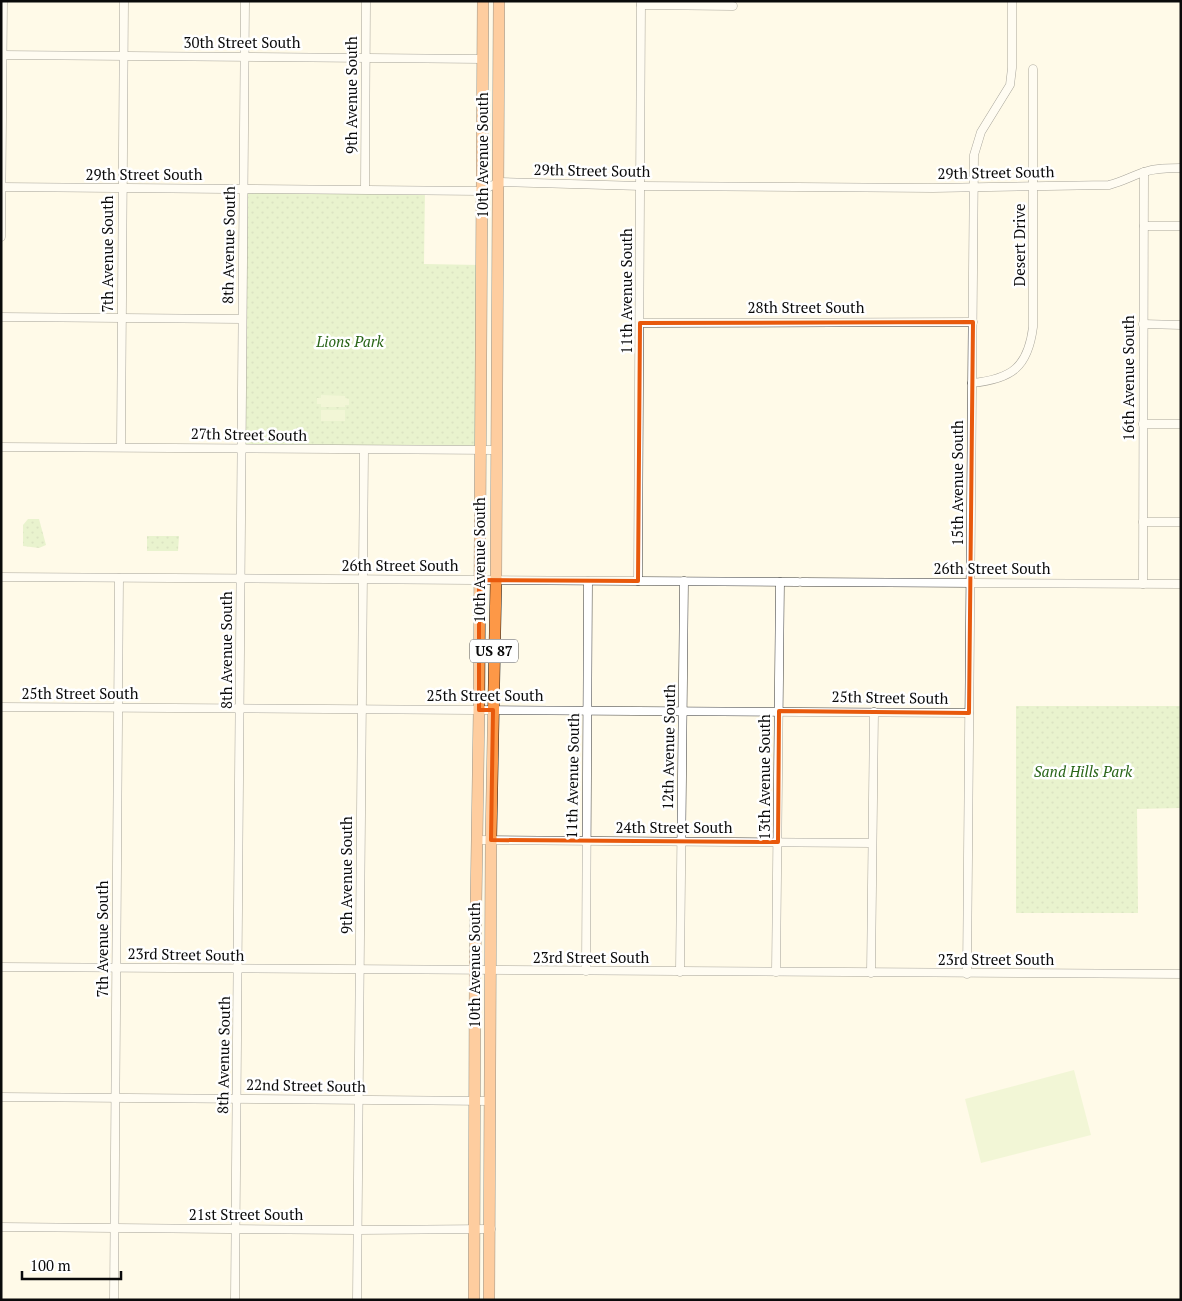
<svg xmlns="http://www.w3.org/2000/svg" width="1182" height="1301" viewBox="0 0 1182 1301" font-family="'PT Serif',serif">
	<style>
		.park { fill: url(#park-dots) }
		.pitch { fill: #e2f2c2 }
		.lines { fill: none; stroke-linecap: round; stroke-linejoin: round }
		.minor-casing { stroke: #3d3d3d; stroke-width: 9 }
		.highway-casing { stroke: #1b1b1b; stroke-width: 12 }
		.minor { stroke: #fff; stroke-width: 8 }
		.highway { stroke: #fd9847; stroke-width: 11 }
		.marked { fill: none; stroke: #e8590c; stroke-width: 4; stroke-linejoin: round }
		.labels { text-anchor: middle; stroke-width: 5; stroke-linejoin: round; paint-order: stroke }
		.shield { fill: #fff; stroke: #545454; stroke-width: 1 }
		.shield-label { font-size: 14px; font-weight: bold; fill: #0a0a0a }
		.street-label { font-size: 15px; fill: #0a0a0a; stroke: #fff }
		.park-label { font-size: 15px; font-style: italic; fill: #296518; stroke: #fff }
	</style>
	<defs>
		<pattern id="park-dots" width="8" height="8" patternUnits="userSpaceOnUse" patternTransform="scale(1.25)"><rect width="8" height="8" fill="#cfebb0"/><path d="M2 2h.1M6 6h.1" fill="none" stroke="#b0c896" stroke-width="1.8" stroke-linecap="round"/></pattern>
	</defs>
	<rect width="100%" height="100%" fill="#fffae8"/>
	<g class="park">
		<path d="M244,189L425,190L424,264L481,265L480,451L242,449Z"/>
		<path d="M28,519H39L46,545L39,548L23,546V525Z"/>
		<path d="M147,536H179L178,551H147Z"/>
		<path d="M1016,706H1181V808L1137,809L1138,913H1016Z"/>
	</g>
	<g class="pitch">
		<path d="M321,395L345,396V398L349,399V405H345V407H321V404H317V398H321Z"/>
		<rect x="321" y="410" width="24" height="11"/>
		<path d="M1074,1070L1091,1135L981,1163L965,1099Z"/>
	</g>
	<g class="lines">
		<defs>
			<g id="minor">
				<path d="M641,5L733,6"/>
				<path d="M1,55L483,59"/>
				<path d="M1,187L481,191L499,182L641,186L933,188L1109,185C1122,182 1132,176 1144,172C1156,168 1168,168 1181,168"/>
				<path d="M365,189L366,1"/>
				<path d="M1144,226H1181"/>
				<path d="M1,237L3,1"/>
				<path d="M1,317L242,319"/>
				<path d="M640,323L973,322"/>
				<path d="M1143,324L1181,325"/>
				<path d="M972,383C1012,379 1028,367 1033,327V69"/>
				<path d="M1143,424H1181"/>
				<path d="M1,447L495,450"/>
				<path d="M121,447L124,1"/>
				<path d="M1143,522H1181"/>
				<path d="M1,577L798,582"/>
				<path d="M638,581L641,1"/>
				<path d="M802,582L1181,584"/>
				<path d="M1143,584L1144,172"/>
				<path d="M1,707L969,713"/>
				<path d="M476,840L872,843"/>
				<path d="M1,967L1181,974"/>
				<path d="M586,971L588,581"/>
				<path d="M680,972L684,581"/>
				<path d="M776,972L780,582"/>
				<path d="M871,973L874,712"/>
				<path d="M967,974L974,155L981,132L1010,85L1012,68V1"/>
				<path d="M1,1097L490,1101"/>
				<path d="M1,1227L357,1230L491,1229"/>
				<path d="M114,1300L119,578"/>
				<path d="M235,1300L245,1"/>
				<path d="M357,1300L364,450"/>
			</g>
			<g id="highway">
				<path d="M474,1300L475,970L479,710L483,1"/>
				<path d="M489,1300L491,840L496,580L499,1"/>
			</g>
		</defs>
		<use href="#minor" class="minor-casing"/>
		<use href="#highway" class="highway-casing"/>
		<use href="#minor" class="minor"/>
		<use href="#highway" class="highway"/>
	</g>
	<path d="M0 0H1182V1301H0ZM973,322L969,713L779,711L778,842L491,840L493,710H479V580L638,581L640,323Z" fill="#fffae8" fill-opacity=".55" fill-rule="evenodd"/>
	<path class="marked" d="M973,322L969,713L779,711L778,842L491,840L493,710H479V580L638,581L640,323Z"/>
	<g class="labels">
		<rect class="shield" x="470" y="639.5" width="48" height="23" rx="4"/>
		<g class="shield-label">
			<text x="494" y="656">US 87</text>
		</g>
		<g class="street-label">
			<text x="242" y="48">30th Street South</text>
			<text transform="translate(352 95) rotate(-90)" y="5">9th Avenue South</text>
			<text transform="translate(483 155) rotate(-90)" y="5">10th Avenue South</text>
			<text transform="translate(592 171) rotate(1)" y="5">29th Street South</text>
			<text transform="translate(996 173) rotate(-1)" y="5">29th Street South</text>
			<text x="144" y="180">29th Street South</text>
			<text transform="translate(229 245) rotate(-89)" y="5">8th Avenue South</text>
			<text transform="translate(1020 245) rotate(-90)" y="5">Desert Drive</text>
			<text transform="translate(108 254) rotate(-90)" y="5">7th Avenue South</text>
			<text transform="translate(627 291) rotate(-90)" y="5">11th Avenue South</text>
			<text x="806" y="313">28th Street South</text>
			<text transform="translate(1129 378) rotate(-90)" y="5">16th Avenue South</text>
			<text transform="translate(249 435) rotate(1)" y="5">27th Street South</text>
			<text transform="translate(958 483) rotate(-90)" y="5">15th Avenue South</text>
			<text transform="translate(480 560) rotate(-90)" y="5">10th Avenue South</text>
			<text x="400" y="571">26th Street South</text>
			<text x="992" y="574">26th Street South</text>
			<text transform="translate(227 650) rotate(-90)" y="5">8th Avenue South</text>
			<text x="80" y="699">25th Street South</text>
			<text x="485" y="701">25th Street South</text>
			<text transform="translate(890 698) rotate(1)" y="5">25th Street South</text>
			<text transform="translate(669 747) rotate(-89)" y="5">12th Avenue South</text>
			<text transform="translate(573 776) rotate(-89)" y="5">11th Avenue South</text>
			<text transform="translate(765 777) rotate(-90)" y="5">13th Avenue South</text>
			<text x="674" y="833">24th Street South</text>
			<text transform="translate(347 875) rotate(-90)" y="5">9th Avenue South</text>
			<text transform="translate(103 939) rotate(-90)" y="5">7th Avenue South</text>
			<text transform="translate(186 955) rotate(1)" y="5">23rd Street South</text>
			<text x="591" y="963">23rd Street South</text>
			<text x="996" y="965">23rd Street South</text>
			<text transform="translate(475 965) rotate(-90)" y="5">10th Avenue South</text>
			<text transform="translate(224 1055) rotate(-89)" y="5">8th Avenue South</text>
			<text transform="translate(306 1086) rotate(1)" y="5">22nd Street South</text>
			<text x="246" y="1220">21st Street South</text>
		</g>
		<g class="park-label">
			<text x="350" y="347">Lions Park</text>
			<text x="1083" y="777">Sand Hills Park</text>
		</g>
	</g>
	<rect width="1182" height="1301" fill="none" stroke="#0a0a0a" stroke-width="5"/>
	<path d="M22 1271v8h99v-8" fill="none" stroke="#0a0a0a" stroke-width="2.5"/>
	<text x="30" y="1271" font-size="15" fill="#0a0a0a" stroke="#ffffff" stroke-width="4" paint-order="stroke">100 m</text>
</svg>
